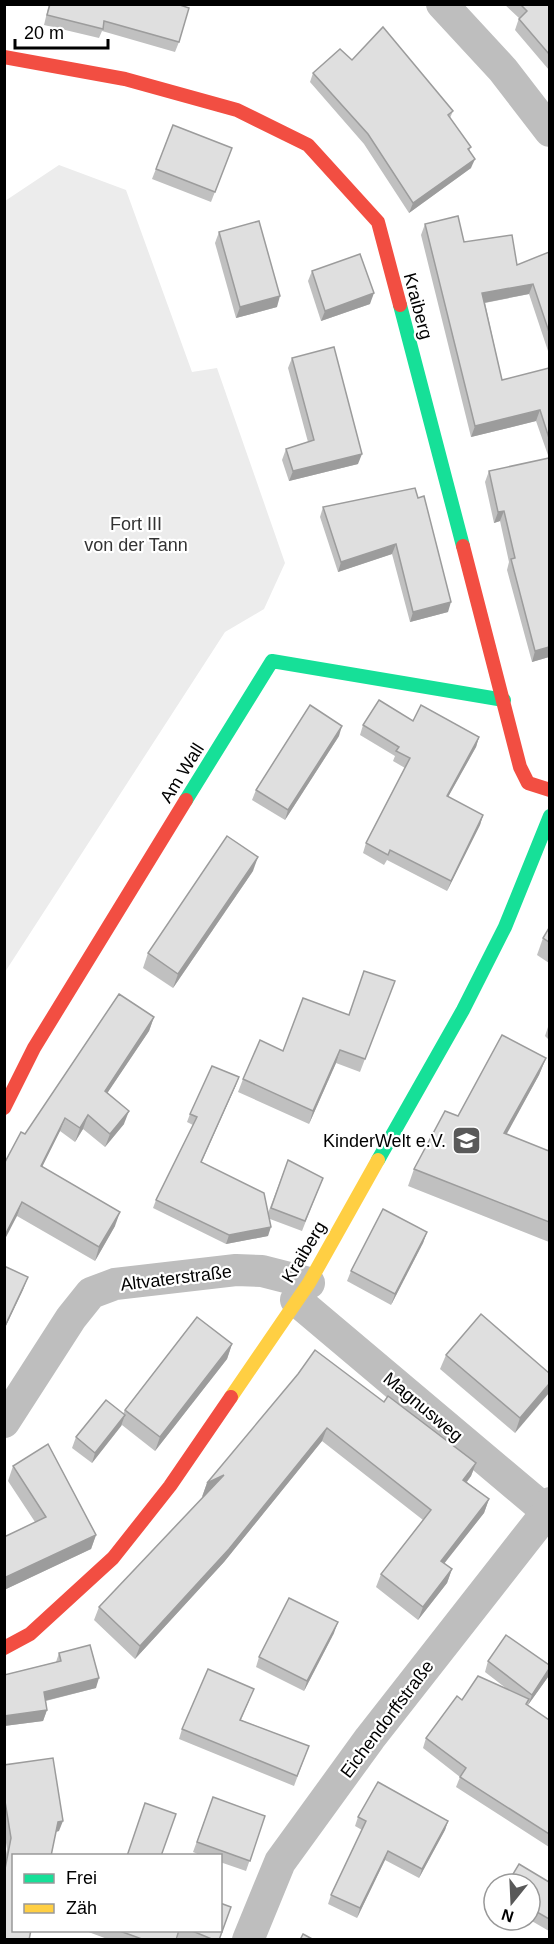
<svg xmlns="http://www.w3.org/2000/svg" width="554" height="1944" viewBox="0 0 554 1944" font-family="Arial,sans-serif">
	<style>
		.green { fill: #ececec }
		.lines { fill: none; stroke-linecap: round; stroke-linejoin: round }
		.street { stroke: #bebebe; stroke-width: 32 }
		.fast { stroke: #16e098; stroke-width: 14 }
		.slow { stroke: #ffcf43; stroke-width: 14 }
		.jam { stroke: #f24e42; stroke-width: 14 }
		.wall { fill: #c0c0c0 }
		.shaded-wall { fill: #9c9c9c }
		.building { fill: #dfdfdf; stroke: #9c9c9c; stroke-width: 1.5 }
		.labels { text-anchor: middle; stroke-width: 4.5; stroke-linejoin: round; paint-order: stroke }
		.street-label { font-size: 18px; fill: #000; stroke: #fff }
		.park-label { font-size: 18px; fill: #333; stroke: #fff }
		.poi-label { font-size: 18px; fill: #000; stroke: #fff; text-anchor: end }
	</style>
	<rect width="100%" height="100%" fill="#fff"/>
	<path class="green" d="M59,165L126,190L192,372L217,368L285,563L264,609L225,632L5,972V201Z"/>
	<g class="lines">
		<g class="street">
			<path d="M442,4L503,70L550,131"/>
			<path d="M296,1300L550,1514"/>
			<path d="M4,1422L71,1318L91,1293L115,1284L236,1270L262,1271L309,1283"/>
			<path d="M248,1940L280,1862L370,1738L547,1512L550,1503"/>
		</g>
		<g class="fast">
			<path d="M400,305L463,546"/>
			<path d="M186,800L272,661L504,700"/>
			<path d="M378,1160L463,1010L505,927L550,816"/>
		</g>
		<path class="slow" d="M231,1397L309,1283L378,1160"/>
		<g class="jam">
			<path d="M4,57L125,79L237,110L308,145L378,222L400,305"/>
			<path d="M463,546L520,767L528,783L550,790"/>
			<path d="M4,1108L34,1048L186,800"/>
			<path d="M4,1648L30,1634L113,1558L170,1486L231,1397"/>
		</g>
	</g>
	<g class="wall">
		<path d="M49,4H177L179,42L175,52L102,31L99,38L44,25Z"/>
		<path d="M504,4H549V70L515,30L519,18Z"/>
		<path d="M313,73L453,111L450,118L471,147L469,151L471,168L409,213L364,144L310,82Z"/>
		<path d="M173,125L232,148L211,202L152,179Z"/>
		<path d="M425,224L464,242L517,265L549,252V354L529,294L485,303L502,380L549,368V657L532,662L507,570L509,562L500,521L494,523L485,482L489,471L549,458L536,421L471,437L421,235Z"/>
		<path d="M219,232L277,307L236,318L215,243Z"/>
		<path d="M312,271L370,304L321,321L308,281Z"/>
		<path d="M292,358L358,464L289,481L282,460L286,449L308,442L288,368Z"/>
		<path d="M418,498L448,612L410,622L392,554L338,572L320,517L323,507Z"/>
		<path d="M413,721L479,737L476,747L448,797L483,815L480,825L447,891L387,860L384,865L363,853L366,843L405,768L393,761L395,756L360,735L363,725Z"/>
		<path d="M339,736L285,820L252,800L256,790Z"/>
		<path d="M253,871L173,988L143,968L148,953Z"/>
		<path d="M549,928V963L537,955L543,938Z"/>
		<path d="M395,981L360,1072L336,1063L309,1124L238,1092L243,1079L283,1051L349,1015Z"/>
		<path d="M154,1017L149,1031L107,1093L124,1124L105,1147L83,1129L75,1142L60,1131L42,1167L115,1226L95,1261L17,1216L25,1134Z"/>
		<path d="M549,1024V1040L545,1036Z"/>
		<path d="M546,1058L539,1075L506,1134L549,1151V1242L408,1186L414,1169L458,1116Z"/>
		<path d="M236,1085L201,1162L268,1213L288,1160L323,1178L302,1231L270,1219L268,1236L226,1244L153,1208L156,1200L193,1125L187,1122L190,1114Z"/>
		<path d="M427,1232L423,1243L391,1305L347,1281L351,1271Z"/>
		<path d="M232,1344L227,1359L155,1451L122,1425L92,1463L72,1448L76,1437L123,1414L125,1410Z"/>
		<path d="M446,1355L549,1373L515,1433L440,1369Z"/>
		<path d="M384,1402L476,1463L471,1476L467,1482L489,1499L484,1513L444,1563L452,1569L447,1583L418,1620L376,1587L381,1574L423,1520L322,1441L224,1562L135,1659L94,1620L99,1607L205,1495L202,1497L207,1483Z"/>
		<path d="M13,1466L96,1535L91,1549L4,1590V1537L35,1522L8,1481Z"/>
		<path d="M334,1633L304,1691L256,1667L259,1657Z"/>
		<path d="M59,1653L96,1688L46,1701L47,1710L43,1721L4,1726V1675L56,1662Z"/>
		<path d="M488,1661L548,1677L528,1705L549,1720V1847L456,1787L460,1777L423,1748L426,1738L462,1700L507,1689L485,1672Z"/>
		<path d="M250,1699L241,1720L309,1746L294,1786L179,1739L182,1729Z"/>
		<path d="M4,1765L59,1831L56,1832L4,1940V1864L7,1849L4,1830Z"/>
		<path d="M213,1797L265,1816L246,1871L220,1862V1856H202L193,1852Z"/>
		<path d="M358,1817L448,1821L445,1830L419,1878L385,1860L357,1918L328,1904L331,1895L362,1830L355,1826Z"/>
		<path d="M549,1882V1931L530,1920V1884Z"/>
		<path d="M83,1930H220L219,1940H183L176,1937V1940H110Z"/>
	</g>
	<g class="shaded-wall">
		<path d="M475,159L471,168L409,213L413,203Z"/>
		<path d="M533,284L529,294L478,304L482,293Z"/>
		<path d="M374,293L370,304L321,321L325,311Z"/>
		<path d="M280,296L277,307L236,318L240,307Z"/>
		<path d="M540,410L536,421L471,437L475,426Z"/>
		<path d="M362,454L358,464L289,481L293,471Z"/>
		<path d="M504,511L500,521L494,523L498,512Z"/>
		<path d="M396,544L392,554L338,572L341,562Z"/>
		<path d="M451,602L448,612L410,622L413,612Z"/>
		<path d="M549,647V657L532,662L535,651Z"/>
		<path d="M342,726L339,736L285,820L288,810Z"/>
		<path d="M479,737L476,747L443,806L447,796Z"/>
		<path d="M483,815L480,825L447,891L451,881Z"/>
		<path d="M258,857L253,871L173,988L178,974Z"/>
		<path d="M154,1017L149,1031L100,1104L105,1091Z"/>
		<path d="M340,1050L336,1063L309,1124L313,1111Z"/>
		<path d="M546,1058L539,1075L498,1150L504,1133Z"/>
		<path d="M239,1077L236,1085L198,1170L201,1162Z"/>
		<path d="M129,1111L124,1124L105,1147L110,1134Z"/>
		<path d="M88,1115L83,1129L75,1142L80,1128Z"/>
		<path d="M65,1118L60,1131L36,1179L41,1166Z"/>
		<path d="M22,1202L17,1216L4,1241V1237Z"/>
		<path d="M120,1212L115,1226L95,1261L99,1247Z"/>
		<path d="M271,1227L268,1236L226,1244L229,1235Z"/>
		<path d="M427,1232L423,1243L391,1305L395,1294Z"/>
		<path d="M28,1277L23,1290L4,1330V1328Z"/>
		<path d="M232,1344L227,1359L155,1451L160,1437Z"/>
		<path d="M549,1384V1393L515,1433L520,1418Z"/>
		<path d="M125,1415L121,1426L92,1463L95,1453Z"/>
		<path d="M327,1428L322,1441L224,1562L135,1659L140,1646Z"/>
		<path d="M476,1463L471,1476L458,1493L463,1480Z"/>
		<path d="M224,1475L219,1488L202,1497L207,1483Z"/>
		<path d="M489,1499L484,1513L436,1574L441,1561Z"/>
		<path d="M96,1535L91,1549L4,1590V1578Z"/>
		<path d="M452,1569L447,1583L418,1620L423,1607Z"/>
		<path d="M338,1622L334,1633L304,1691L307,1681Z"/>
		<path d="M549,1669L548,1677L528,1705L532,1695Z"/>
		<path d="M99,1678L96,1688L40,1702L44,1692Z"/>
		<path d="M47,1710L43,1721L4,1726V1716Z"/>
		<path d="M63,1821L59,1831L54,1832L58,1822Z"/>
		<path d="M448,1821L445,1830L419,1878L422,1869Z"/>
		<path d="M388,1851L385,1860L357,1918L360,1908Z"/>
	</g>
	<g class="building">
		<path d="M50,4H177L189,8L179,42L104,21L103,29L47,15Z"/>
		<path d="M520,4H549V54L519,19L527,11Z"/>
		<path d="M383,27L453,111L448,115L471,147L468,149L475,159L413,203L368,134L313,73L340,49L352,60Z"/>
		<path d="M173,125L232,148L215,192L156,169Z"/>
		<path d="M458,216L464,242L512,235L517,265L549,252V332L533,284L482,293L502,380L549,368V438L540,410L475,426L425,224Z"/>
		<path d="M259,221L280,296L240,307L219,232Z"/>
		<path d="M360,254L374,293L325,311L312,271Z"/>
		<path d="M334,347L362,454L293,471L286,449L314,440L292,358Z"/>
		<path d="M549,458V647L535,651L511,559L515,558L504,511L498,512L489,471Z"/>
		<path d="M415,488L418,498L424,496L451,602L413,612L396,544L341,562L323,507Z"/>
		<path d="M379,700L413,721L421,705L479,737L447,796L483,815L451,881L390,850L388,855L366,843L410,758L396,751L399,747L363,725Z"/>
		<path d="M310,705L342,726L288,810L256,790Z"/>
		<path d="M227,836L258,857L178,974L148,953Z"/>
		<path d="M549,928V942L543,938Z"/>
		<path d="M364,971L395,981L365,1059L340,1050L313,1111L243,1079L260,1040L283,1051L303,998L349,1015Z"/>
		<path d="M119,994L154,1017L105,1091L129,1111L110,1134L88,1115L80,1128L65,1118L41,1166L120,1212L99,1247L22,1202L4,1237V1164L21,1132L25,1134Z"/>
		<path d="M502,1035L546,1058L504,1133L549,1151V1222L414,1169L445,1111L458,1116Z"/>
		<path d="M212,1066L239,1077L201,1162L264,1193L271,1227L229,1235L156,1200L197,1117L190,1114Z"/>
		<path d="M288,1160L323,1178L305,1221L271,1208Z"/>
		<path d="M383,1209L427,1232L395,1294L351,1271Z"/>
		<path d="M4,1266L28,1277L4,1328Z"/>
		<path d="M481,1314L549,1373V1384L520,1418L446,1355Z"/>
		<path d="M197,1317L232,1344L160,1437L125,1410Z"/>
		<path d="M315,1350L384,1402L388,1396L476,1463L463,1480L489,1499L441,1561L452,1569L423,1607L381,1574L431,1510L327,1428L229,1549L140,1646L99,1607L224,1475L207,1483L298,1374Z"/>
		<path d="M106,1400L125,1415L95,1453L76,1437Z"/>
		<path d="M48,1444L96,1535L4,1578V1537L46,1517L13,1466Z"/>
		<path d="M289,1598L338,1622L307,1681L259,1657Z"/>
		<path d="M506,1635L549,1665V1669L532,1695L488,1661Z"/>
		<path d="M90,1645L99,1678L44,1692L47,1710L4,1716V1675L61,1661L59,1653Z"/>
		<path d="M208,1669L254,1689L240,1720L309,1746L297,1776L182,1729Z"/>
		<path d="M478,1676L529,1699L526,1704L549,1720V1834L460,1777L466,1768L426,1738L457,1696L462,1700Z"/>
		<path d="M53,1758L63,1821L58,1822L51,1856H14V1930H31L29,1940H4V1874L11,1838L4,1795V1765Z"/>
		<path d="M378,1782L448,1821L422,1869L388,1851L360,1908L331,1895L366,1821L358,1817Z"/>
		<path d="M213,1797L265,1816L250,1861L197,1842Z"/>
		<path d="M145,1803L176,1814L161,1856H127Z"/>
		<path d="M519,1864L549,1882V1919L530,1908V1884H507Z"/>
		<path d="M220,1903L231,1907L219,1940H214L190,1930H220Z"/>
		<path d="M117,1930H179L176,1940H142V1939Z"/>
		<path d="M303,1934L314,1940H300Z"/>
	</g>
	<defs>
		<symbol id="school-square" viewBox="-11 -11 22 22"><rect x="-9" y="-9" width="18" height="18" rx="4" fill="#595959" stroke="#fff"/><path d="M0-5L7-2L0 1L-7-2ZM-4 1L0 2.5L4 1V4Q0 6-4 4Z" fill="#fff"/></symbol>
	</defs>
	<g fill-rule="evenodd">
		<use href="#school-square" x="450" y="1124" width="33" height="33"/>
	</g>
	<g class="labels">
		<g class="street-label">
			<text transform="translate(418 306) rotate(75)" y="6">Kraiberg</text>
			<text transform="translate(182 773) rotate(-58)" y="6">Am Wall</text>
			<text transform="translate(304 1252) rotate(-59)" y="6">Kraiberg</text>
			<text transform="translate(176 1278) rotate(-7)" y="6">Altvaterstraße</text>
			<text transform="translate(423 1407) rotate(40)" y="6">Magnusweg</text>
			<text transform="translate(387 1719) rotate(-53)" y="6">Eichendorffstraße</text>
		</g>
		<g class="park-label">
			<text x="136" y="530">Fort III<tspan x="136" dy="21">von der Tann</tspan></text>
		</g>
		<g class="poi-label">
			<text x="446" y="1147">KinderWelt e.V.</text>
		</g>
	</g>
	<rect width="554" height="1944" fill="none" stroke="#000000" stroke-width="12"/>
	<rect x="12" y="1854" width="210" height="78" fill="#ffffff" stroke="#999999" stroke-width="1.5"/>
	<rect x="24" y="1874" width="30" height="9" fill="#16e098" stroke="#999999" stroke-width="1.5"/>
	<text x="66" y="1884" font-size="18" fill="#000000">Frei</text>
	<rect x="24" y="1904" width="30" height="9" fill="#ffcf43" stroke="#999999" stroke-width="1.5"/>
	<text x="66" y="1914" font-size="18" fill="#000000">Zäh</text>
	<g transform="translate(512 1902) rotate(198)"><circle r="28" fill="#ffffff" stroke="#999999" stroke-width="1.5"/>
	<path d="M0-4.5L10 22L0 15L-10 22Z" fill="#595959"/>
	<text y="-9" font-size="16" font-weight="bold" text-anchor="middle" fill="#000000">N</text>
	</g>
	<path d="M15 39v9h93v-9" fill="none" stroke="#000000" stroke-width="3"/>
	<text x="24" y="39" font-size="18" fill="#000000" stroke="#ffffff" stroke-width="4.5" paint-order="stroke">20 m</text>
</svg>
